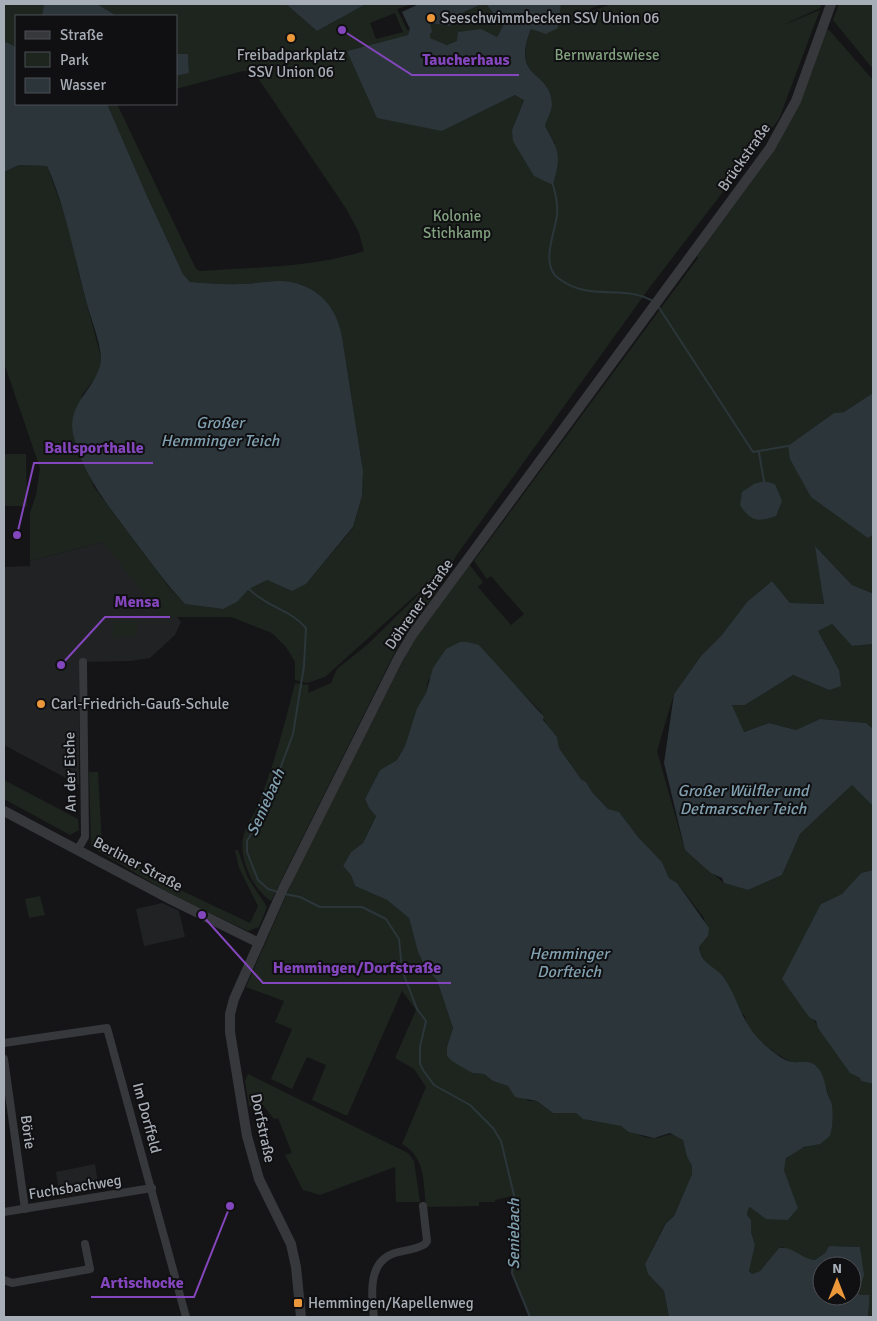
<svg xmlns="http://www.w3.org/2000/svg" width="877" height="1321" viewBox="0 0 877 1321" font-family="Signika,sans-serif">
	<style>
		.built { fill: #212224 }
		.green { fill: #1d251e; fill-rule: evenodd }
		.water { fill: #2c363a; fill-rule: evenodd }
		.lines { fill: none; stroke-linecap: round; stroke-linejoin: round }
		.stream { stroke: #2c363a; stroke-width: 2 }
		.minor { stroke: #36383c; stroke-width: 8 }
		.tertiary { stroke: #36383c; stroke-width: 10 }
		.poi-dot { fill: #eb973a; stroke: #101012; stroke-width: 2 }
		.labels { text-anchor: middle; stroke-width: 4; stroke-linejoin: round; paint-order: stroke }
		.poi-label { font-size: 15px; fill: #a8aeb7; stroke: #101012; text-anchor: start }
		.park-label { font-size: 15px; fill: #82a17f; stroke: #101012 }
		.street-label { font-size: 15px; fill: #a8aeb7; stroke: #101012 }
		.water-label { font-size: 16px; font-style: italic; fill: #80a0b0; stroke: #101012 }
		.leader { fill: none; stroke: #8446bd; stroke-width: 2 }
		.callout-dot { fill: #8446bd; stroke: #101012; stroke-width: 2 }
		.callout-label { font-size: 16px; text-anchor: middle; font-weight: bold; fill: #8446bd; stroke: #101012; stroke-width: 4; stroke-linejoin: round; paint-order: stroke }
	</style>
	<rect width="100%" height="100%" fill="#151517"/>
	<g class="built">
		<path d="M103,542L159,596L181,622L175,635L150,658L131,661L79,662V785L4,745V567L30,566V561Z"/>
		<path d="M162,903L179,911L185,937L144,946L136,909Z"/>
		<path d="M95,1164L99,1190L60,1197L56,1172Z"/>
	</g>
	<g class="green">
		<path d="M4,4H44L42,16H16V47L4,41Z"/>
		<path d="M97,4H286L317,31L366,4H413L397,9L407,30L410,29L408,35L347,51L442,131L515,95L524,99L512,130L555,144L545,126C547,119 552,111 552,104C551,69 511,82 531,29L558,28L561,4H603L590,9L591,11L612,4H822L820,8L781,26L820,10L779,119L650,287L456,556L441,584L427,585L325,677L307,683L295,680V662L286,647L272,633L231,617H162L103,542L30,561V513L36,495L40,468L4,363V172L19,165L47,166L71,232L78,271L101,357L99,373L82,395L74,438L94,487L169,587L185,604L223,609L237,602L249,589L267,580L292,591L306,584L353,528L362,496L363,471L342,337C337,308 320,288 291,282C275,279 256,284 240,284C224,285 207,283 190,282L183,274L147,196L108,106L109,104H117L196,269L200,271C255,267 311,268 364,251L359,233L347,210L254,72L243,71L176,89V76L189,73L188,54H176V16H117ZM395,13L403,32L376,39L370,23Z"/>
		<path d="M482,4H486L503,26L497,37L457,41L447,45L430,38V23L450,26L464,12Z"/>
		<path d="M839,4H873V69L833,20Z"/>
		<path d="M823,27L830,31L873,80V393L844,412L834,413L788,447L868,538L873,535V593L852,585L816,547L824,604L790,603L772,581L747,602L721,636L701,656L674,694L657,751L685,850L724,883L748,890L782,875L800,834L852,785L873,806V870L861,873L842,894L821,904L813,1019L850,1073L860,1078L861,1081L873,1084V1317L868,1316L869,1295H861L854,1291L862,1281L860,1247L829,1246L825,1253L815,1260L804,1258L783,1247L779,1248L760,1271L752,1274L749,1271L755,1245L751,1232V1220L747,1215L748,1209L750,1207C763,1215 772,1219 788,1220L798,1208L784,1170C783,1151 802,1148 817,1144C821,1143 826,1138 830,1136C837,1108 827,1085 811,1063L791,1062L775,1053L756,1037L746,1024L745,1016L739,1011L718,972C709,968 700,957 699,947L708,936L704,918L677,883L669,878L662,862L638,837L619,813L608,809L592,792L586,782L581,779L559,748L557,737L546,724L540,711L486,655L479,645L428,680L426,693L417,708L405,746L397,760L380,770L365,799L369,808L376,815L363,843L351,852L343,866L351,875L355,886L387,900L409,918L418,952L426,969L437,980L453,1028L447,1047V1056L472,1073L484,1074L493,1081L509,1086L522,1097L529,1101H537L553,1113H576C589,1125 605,1120 621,1126C631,1130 641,1138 653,1138C668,1138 668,1129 683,1140L687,1157L692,1166V1174L674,1216L666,1222L645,1264L648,1274L664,1291L669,1317H531L513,1273L512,1264L517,1219L515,1218L512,1196L495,1200V1202H479V1206L426,1207C423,1182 426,1158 402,1144L426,1087L414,1069L395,1058L416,1010L402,991L347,1116L312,1100L326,1065L307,1057L292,1089L271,1079L292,1029L275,1022L284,1001L246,987L295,875L403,661L415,638L469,564L483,582L478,587L511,625L524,614L491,576L487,579L474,561L698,258L697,256L704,246L770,155Z"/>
		<path d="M4,454H26L27,506H4Z"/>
		<path d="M431,586L440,587L400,642L271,901C253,890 239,859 243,838C245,826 255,814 259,803C274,764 285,724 295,683L309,685L308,693L331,683L337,669L368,644L423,590Z"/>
		<rect x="113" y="621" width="24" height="16"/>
		<path d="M832,624L852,646L873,644V729L865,723L820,719L796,730L769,723L743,732L732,705H745L793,675L829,690L839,670L818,631Z"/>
		<path d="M89,772H98L102,844L174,887L250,923L258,906L239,868L235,850H238L248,878L267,907L259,927L248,931L176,897L93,848L91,846Z"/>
		<path d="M4,780L78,819L79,830L70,835L4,799Z"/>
		<path d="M40,896L45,915L29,918L25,899Z"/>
		<path d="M248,1074L408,1153L414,1161L420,1202H396L395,1167L320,1195L303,1190L285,1155L292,1153L278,1118L274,1119L263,1105L249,1106L245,1081Z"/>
	</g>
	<g class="water">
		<path d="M44,4H97L117,16H42Z"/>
		<path d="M286,4H366L317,31Z"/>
		<path d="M419,4H482L464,12L450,26L430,23L432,32L430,34V38L447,45L457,41L458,32L481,29L497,37L503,26L486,4H561L558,28L546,34L531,29C510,81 551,69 552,104C552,111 547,119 545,126C560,153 561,155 553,185L534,176L513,141L512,130L524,100L515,95L442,131L377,118L347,51L408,35L410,29L402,12Z"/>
		<path d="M4,41L16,47V104H109L108,106L147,196L183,274L190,282C207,283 224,285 240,284C256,284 275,279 291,282C320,288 337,308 342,337L363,471L362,496L353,527L306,584L292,591L267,580L249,589L237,602L223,609L185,604C166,584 150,561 133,539C110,508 84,477 74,438C64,402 99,389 101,359C101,344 91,319 87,304C74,257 67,211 47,166L19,165L4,172Z"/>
		<path d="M176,54H188L189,73L176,76Z"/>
		<path d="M873,393V535L868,538L811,497L790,459L788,446L834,413L844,412Z"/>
		<path d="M764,481L775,484L782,501L776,516C758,522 751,522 740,505L742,492L754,484Z"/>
		<path d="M815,546L852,585L872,593L873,591V644L852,646L832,624L818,631L839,670L841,686L829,690L793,675L745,705H732L744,732L769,723L796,730L820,719L866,723L873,729V806L852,785L800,834L782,875L748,890L724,883L722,878L711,873L685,850L664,763L674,694L701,656L721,636L747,602L772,581L790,603L824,604Z"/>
		<path d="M460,642H467L479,645L544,717L543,720L557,737L559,748L581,779L586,782L592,792L608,809L619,812L638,837L662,862L669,878L677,883L709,928L708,936L699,947C701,965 716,966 724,978C737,997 741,1019 756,1036C763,1044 782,1061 792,1062C800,1063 808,1060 815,1065C824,1073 824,1081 827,1092C828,1097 832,1101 832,1106C833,1115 833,1126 830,1136L820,1144L804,1147L786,1158L784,1170L798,1208L788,1220L766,1219L750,1207L748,1209L747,1215L751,1220V1232L755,1245L749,1271L752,1274L760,1271L779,1248C793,1246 801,1259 815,1260L825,1253L829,1246L860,1247L864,1275L862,1281L854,1291L861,1295H869C870,1303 868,1309 868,1317H669L664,1291L648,1274L645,1264L666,1223L674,1216L692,1174V1166L687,1157L683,1140L670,1133L654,1138L629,1132L621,1126L583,1119L576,1113H553L537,1101L515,1097L508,1086L493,1081L484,1074L472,1073L452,1061L447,1056V1047L453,1028L437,980L426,969L418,952L409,918L387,900L355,886L351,875L343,866L351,852L363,843L376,816L369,808L365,799L380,770L397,760L405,746L417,708L426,693L433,668L446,649ZM822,1266H852V1296H822Z"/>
		<path d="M873,870V1084L861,1081L860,1078L850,1073L818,1028L816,1021L809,1017L782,979L821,904L842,894L861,873Z"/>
	</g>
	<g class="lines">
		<g class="stream">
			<path d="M553,185C556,195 558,204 557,215C555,233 540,264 558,278C591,303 620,283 653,301"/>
			<path d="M658,306L753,452L788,446"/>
			<path d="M759,453L764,481"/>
			<path d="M249,589C267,607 291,610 306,628L304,666L293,734L264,812L247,841V852L258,880L268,889L278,892"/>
			<path d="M285,894L300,897L320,907H362L386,919L399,939L402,970L417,1009L426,1021L420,1047V1064L423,1070L434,1085L470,1105L493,1128L501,1141L516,1204L512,1273L530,1317"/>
		</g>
		<g class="minor">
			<path d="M78,849L85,837L83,662"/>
			<path d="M4,1043L107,1028L186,1317"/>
			<path d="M4,1059L25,1209"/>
			<path d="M4,1212L152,1188"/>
			<path d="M4,1280L12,1283L90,1269L85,1244"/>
			<path d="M374,1317C371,1294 368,1261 395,1253C405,1250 416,1250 425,1244L427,1241L423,1206"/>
		</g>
		<g class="tertiary">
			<path d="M4,811L170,899L259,943"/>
			<path d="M301,1317L296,1267L291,1244L259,1179L247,1136L230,1032V1014L234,999L283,889L398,659L412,635L770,148L796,101L831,4"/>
		</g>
	</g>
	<g class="poi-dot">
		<circle cx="431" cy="18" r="5"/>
		<circle cx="291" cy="38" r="5"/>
		<circle cx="41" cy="704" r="5"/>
		<rect x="293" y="1298" width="10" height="10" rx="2.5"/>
	</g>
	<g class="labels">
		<g class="poi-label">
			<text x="441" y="23">Seeschwimmbecken SSV Union 06</text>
			<text x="291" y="60" text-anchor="middle">Freibadparkplatz<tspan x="291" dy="17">SSV Union 06</tspan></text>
			<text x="51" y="709">Carl-Friedrich-Gauß-Schule</text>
			<text x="308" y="1308">Hemmingen/Kapellenweg</text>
		</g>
		<g class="park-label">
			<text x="607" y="60">Bernwardswiese</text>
			<text x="457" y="221">Kolonie<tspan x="457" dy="17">Stichkamp</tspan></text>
		</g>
		<g class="street-label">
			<text transform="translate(744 157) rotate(-55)" y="5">Brückstraße</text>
			<text transform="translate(419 604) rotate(-55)" y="5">Döhrener Straße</text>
			<text transform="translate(70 772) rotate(-91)" y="5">An der Eiche</text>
			<text transform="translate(138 864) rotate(28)" y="5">Berliner Straße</text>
			<text transform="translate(147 1118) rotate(75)" y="5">Im Dorffeld</text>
			<text transform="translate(263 1128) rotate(78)" y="5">Dorfstraße</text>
			<text transform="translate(28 1132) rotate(82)" y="5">Börie</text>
			<text transform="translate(75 1187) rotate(-9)" y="5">Fuchsbachweg</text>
		</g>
		<g class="water-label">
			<text x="220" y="428">Großer<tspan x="220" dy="18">Hemminger Teich</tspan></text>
			<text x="743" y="796">Großer Wülfler und<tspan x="743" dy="18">Detmarscher Teich</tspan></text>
			<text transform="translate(265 802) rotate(-66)" y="6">Seniebach</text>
			<text x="569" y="959">Hemminger<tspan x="569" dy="18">Dorfteich</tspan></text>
			<text transform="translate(513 1234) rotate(-90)" y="6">Seniebach</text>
		</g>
	</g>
	<path class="leader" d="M342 30L412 75H519M17 535L34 463H153M61 665L105 617H170M202 915L263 983H451M230 1206L194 1297H91"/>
	<g class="callout-dot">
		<circle cx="342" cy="30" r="5"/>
		<circle cx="17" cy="535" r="5"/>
		<circle cx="61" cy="665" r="5"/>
		<circle cx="202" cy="915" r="5"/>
		<circle cx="230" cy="1206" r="5"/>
	</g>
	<g class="callout-label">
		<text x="466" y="65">Taucherhaus</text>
		<text x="94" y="453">Ballsporthalle</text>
		<text x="137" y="607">Mensa</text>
		<text x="357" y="973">Hemmingen/Dorfstraße</text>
		<text x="142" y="1288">Artischocke</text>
	</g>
	<rect width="877" height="1321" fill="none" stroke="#a8aeb7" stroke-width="10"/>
	<rect x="15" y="15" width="162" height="90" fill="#101012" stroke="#4d4f54"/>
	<rect x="25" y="31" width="25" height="8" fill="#36383c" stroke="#4d4f54"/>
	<text x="60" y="40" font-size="15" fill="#a8aeb7">Straße</text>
	<rect x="25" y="52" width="25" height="15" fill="#1d251e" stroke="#4d4f54"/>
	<text x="60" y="65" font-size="15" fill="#a8aeb7">Park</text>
	<rect x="25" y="78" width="25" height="15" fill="#2c363a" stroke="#4d4f54"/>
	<text x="60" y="90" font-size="15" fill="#a8aeb7">Wasser</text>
	<g transform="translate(837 1281)"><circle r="24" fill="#101012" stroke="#4d4f54"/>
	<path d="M0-4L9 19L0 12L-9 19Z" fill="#eb973a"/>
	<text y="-8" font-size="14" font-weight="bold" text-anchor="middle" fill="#a8aeb7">N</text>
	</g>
</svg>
